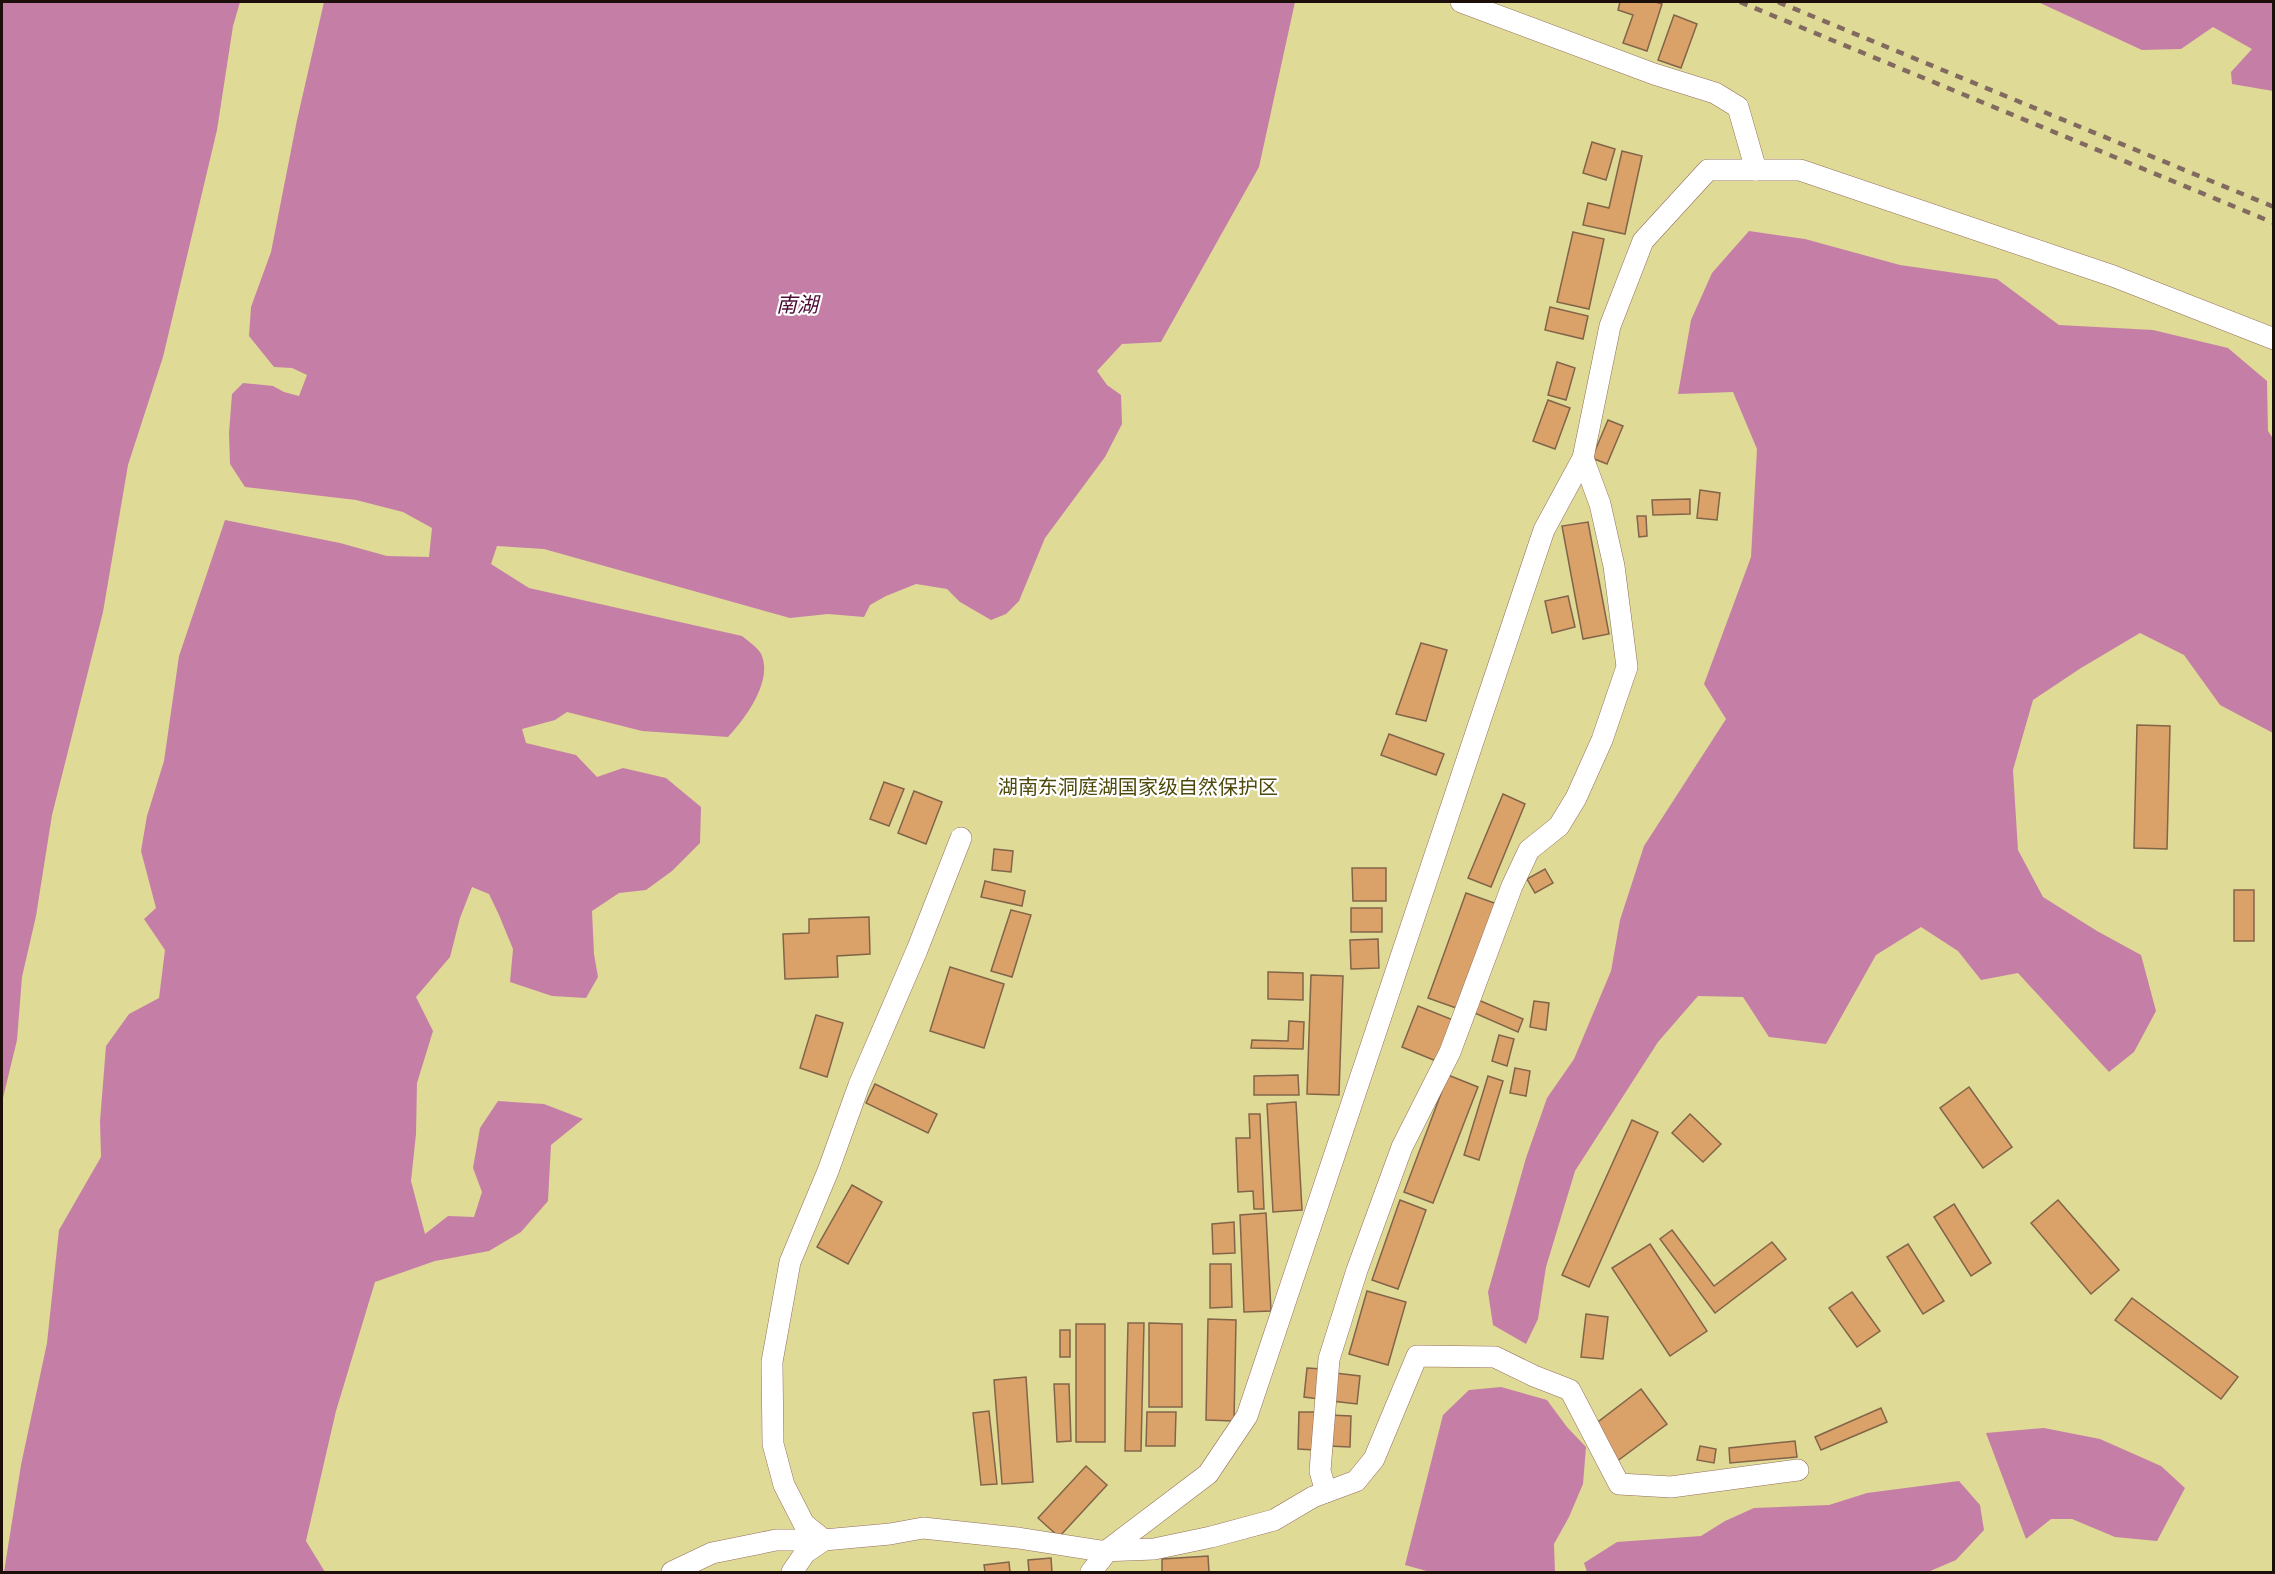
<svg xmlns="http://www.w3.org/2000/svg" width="2275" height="1574" viewBox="0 0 2275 1574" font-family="'Source Sans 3','Noto Sans SC',sans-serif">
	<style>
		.green { fill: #dfda96 }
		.water { fill: #c57fa7 }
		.building { fill: #daa168; stroke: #826549; stroke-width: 1.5 }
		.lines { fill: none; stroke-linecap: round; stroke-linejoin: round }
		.minor-casing { stroke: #956e5e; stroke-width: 22 }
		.minor { stroke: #fff; stroke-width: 21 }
		.rail { stroke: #826a60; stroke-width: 4.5; stroke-dasharray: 8 8; stroke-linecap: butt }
		.labels { text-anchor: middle; stroke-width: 4.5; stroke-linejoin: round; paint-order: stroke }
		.park-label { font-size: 20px; fill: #4e490b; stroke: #fff }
		.water-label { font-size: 21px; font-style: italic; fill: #4b0c36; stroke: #fff }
	</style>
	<rect width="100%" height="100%" fill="#fedbcc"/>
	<rect class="green" x="2" y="2" width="2271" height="1570"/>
	<g class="water">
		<path d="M2,2H240L233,26L217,130L163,357L128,465L103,612L52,815L36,916L22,977L17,1040L2,1102Z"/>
		<path d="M324,2H1295L1259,167L1161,342L1122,344L1097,371L1107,385L1121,395L1122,424L1105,457L1045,538L1019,601L1006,614L991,620L960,602L947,589L916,584L886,596L870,605L864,617L828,614L790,618L544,549L497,546L491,564L529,588L742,636C748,641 760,649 762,656C772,683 745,719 728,737L642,731L567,712L555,720L522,729L526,743L576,755L597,777L623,768L666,778L701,807L700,843L672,871L646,890L619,893L592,911L594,954L598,977L586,998L552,996L510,982L513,949L499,915L489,894L472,887L460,918L450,957L416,997L433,1031L417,1083L416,1134L411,1181L425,1234L448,1216L474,1217L482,1192L473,1168L480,1128L498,1101L544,1104L583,1119L551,1145L548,1201L521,1232L489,1251L435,1261L375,1282L336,1411L306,1541L325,1572H4L21,1465L47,1343L59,1230L101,1157L100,1121L106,1046L129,1014L159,998L165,950L144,919L156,908L141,851L147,816L164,761L179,656L225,520L340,543L387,556L429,557L432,528L403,512L356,500L245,487L230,464L229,433L232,394L243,383L273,386L284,392L299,396L307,375L292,368L274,367L249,336L251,307L271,252L297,120Z"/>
		<path d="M2038,2H2273V91L2232,84L2231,72L2252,49L2213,27L2181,49L2142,50Z"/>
		<path d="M1749,231L1805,239L1900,265L1997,279L2059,325L2153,330L2228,348L2267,381L2268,431L2274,440L2273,733L2220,705L2184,655L2140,633L2081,668L2033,700L2013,770L2018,850L2043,897L2097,931L2141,955L2156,1011L2134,1052L2109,1072L2018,973L1981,980L1958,951L1921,927L1876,955L1826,1044L1769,1037L1743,997L1698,996L1658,1042L1575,1171L1546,1267L1538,1319L1526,1344L1493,1325L1488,1292L1526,1158L1547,1098L1574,1059L1611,971L1620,920L1644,846L1726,719L1704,684L1751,557L1757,449L1733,392L1678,394L1691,320L1712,273Z"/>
		<path d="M1501,1387L1547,1400L1567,1427L1586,1447L1583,1484L1569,1517L1554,1544L1555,1572H1430L1405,1565L1443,1415L1469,1390Z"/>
		<path d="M2044,1428L2100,1439L2161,1466L2185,1488L2157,1541L2115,1537L2072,1519H2051L2026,1539L1986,1433Z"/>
		<path d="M1959,1481L1980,1505L1984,1530L1956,1560L1928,1572H1587L1584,1563L1617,1542L1701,1536L1725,1521L1754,1508L1829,1505L1867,1493Z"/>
	</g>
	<g class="building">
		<path d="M1620,2H1656L1662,4L1647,51L1623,43L1633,15L1618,10Z"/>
		<path d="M1674,15L1697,24L1681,68L1658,60Z"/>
		<path d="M1592,142L1615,149L1606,180L1583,173Z"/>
		<path d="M1622,151L1642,156L1625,234L1583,225L1588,203L1609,208Z"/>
		<path d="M1573,232L1604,239L1589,309L1557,302Z"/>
		<path d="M1550,307L1588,316L1583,339L1545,330Z"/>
		<path d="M1557,362L1575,368L1566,400L1548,395Z"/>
		<path d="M1548,400L1570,408L1555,449L1533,441Z"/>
		<path d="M1608,420L1623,426L1607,464L1592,458Z"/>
		<path d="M1700,490L1720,493L1717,520L1697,518Z"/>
		<path d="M1690,499V514L1653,515L1652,500Z"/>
		<path d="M1637,516H1646L1647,536L1639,537Z"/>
		<path d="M1588,522L1609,634L1583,639L1562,526Z"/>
		<path d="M1568,596L1575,627L1552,633L1545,601Z"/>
		<path d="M1421,643L1447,650L1426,721L1396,714Z"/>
		<path d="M2137,725L2170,726L2167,849L2134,848Z"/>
		<path d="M1389,734L1444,754L1436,775L1381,755Z"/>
		<path d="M884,782L904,789L889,826L870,819Z"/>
		<path d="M914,791L942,802L926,844L898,833Z"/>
		<path d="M1503,794L1525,804L1491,887L1468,878Z"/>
		<path d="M994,849L1013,851L1011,872L992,870Z"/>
		<path d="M1352,868H1386V901H1353Z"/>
		<path d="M1545,869L1553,883L1535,893L1527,879Z"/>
		<path d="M985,881L1025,891L1022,906L981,897Z"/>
		<rect x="2234" y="890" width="20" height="51"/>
		<path d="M1466,893L1497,904L1459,1009L1428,998Z"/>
		<rect x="1351" y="908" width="31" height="24"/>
		<path d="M1011,910L1031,915L1012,977L991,971Z"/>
		<path d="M869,917L870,954L837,956L838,977L785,979L783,934L809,933V919Z"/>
		<path d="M1378,939L1379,968L1351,969L1350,940Z"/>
		<path d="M950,967L1004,984L984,1048L930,1031Z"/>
		<path d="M1268,972L1303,973V1000L1268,999Z"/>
		<path d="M1311,975L1343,976L1339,1095L1307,1094Z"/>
		<path d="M1476,999L1523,1019L1518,1032L1470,1011Z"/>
		<path d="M1534,1001L1549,1003L1546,1030L1530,1027Z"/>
		<path d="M1418,1006L1453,1020L1436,1061L1402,1047Z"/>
		<path d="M816,1015L843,1023L827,1077L800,1068Z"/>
		<path d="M1289,1021L1304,1022L1303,1049L1251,1048L1252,1040L1288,1041Z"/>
		<path d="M1499,1035L1514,1039L1507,1066L1492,1061Z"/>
		<path d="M1515,1068L1530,1071L1526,1096L1510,1093Z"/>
		<path d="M1298,1075L1299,1095H1254V1076Z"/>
		<path d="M1448,1075L1478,1087L1433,1203L1404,1192Z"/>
		<path d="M1488,1076L1503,1081L1479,1160L1464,1155Z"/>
		<path d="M875,1084L937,1114L928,1133L866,1103Z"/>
		<path d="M1969,1087L2012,1147L1983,1168L1940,1108Z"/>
		<path d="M1296,1102L1302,1210L1273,1212L1267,1104Z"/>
		<path d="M1249,1114H1260L1264,1209H1254L1253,1191L1238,1192L1236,1138H1250Z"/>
		<path d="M1690,1114L1721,1144L1703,1162L1672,1133Z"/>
		<path d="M1632,1120L1658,1132L1589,1287L1562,1275Z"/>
		<path d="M852,1185L882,1202L848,1264L817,1247Z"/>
		<path d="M1400,1200L1426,1210L1398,1289L1372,1280Z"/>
		<path d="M2058,1200L2119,1270L2091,1294L2031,1223Z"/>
		<path d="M1954,1204L1991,1263L1971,1276L1934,1217Z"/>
		<path d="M1266,1213L1271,1311L1244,1312L1240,1215Z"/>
		<path d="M1234,1222L1235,1253L1213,1254L1212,1224Z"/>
		<path d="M1672,1230L1714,1286L1772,1242L1786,1259L1715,1313L1660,1239Z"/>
		<path d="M1650,1244L1707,1331L1670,1356L1612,1268Z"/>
		<path d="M1908,1244L1944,1301L1923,1314L1887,1257Z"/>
		<path d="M1210,1264H1231L1232,1307L1210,1308Z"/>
		<path d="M1367,1291L1406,1302L1388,1365L1349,1354Z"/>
		<path d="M1852,1292L1880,1331L1857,1347L1829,1308Z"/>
		<path d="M2132,1298L2238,1377L2221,1399L2115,1320Z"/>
		<path d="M1586,1314L1608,1317L1603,1359L1581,1357Z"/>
		<path d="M1208,1319L1236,1320L1234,1421L1206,1420Z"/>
		<path d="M1128,1323H1144L1141,1451H1125Z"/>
		<path d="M1149,1323L1182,1324V1407H1149Z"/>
		<rect x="1076" y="1324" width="29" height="118"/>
		<rect x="1060" y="1330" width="10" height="27"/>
		<path d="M1307,1368L1322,1369L1319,1399L1304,1397Z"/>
		<path d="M1335,1373L1360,1376L1357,1404L1332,1401Z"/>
		<path d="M1026,1377L1033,1482L1002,1484L994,1380Z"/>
		<path d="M1054,1384H1069L1071,1441L1057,1442Z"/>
		<path d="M1641,1389L1667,1424L1616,1462L1590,1428Z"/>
		<path d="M1881,1408L1887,1422L1821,1450L1815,1437Z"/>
		<path d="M989,1411L997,1484L981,1485L973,1413Z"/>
		<path d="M1147,1412H1176L1175,1446H1146Z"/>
		<path d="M1299,1412H1316L1315,1450L1298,1449Z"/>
		<path d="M1329,1415L1351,1416L1350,1447L1328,1446Z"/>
		<path d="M1795,1441L1797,1457L1730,1463L1729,1448Z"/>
		<path d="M1700,1446L1716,1449L1714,1463L1697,1460Z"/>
		<path d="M1086,1466L1107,1485L1059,1537L1038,1518Z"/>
		<path d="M1208,1556L1209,1572H1162V1559Z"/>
		<path d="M1051,1558L1052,1572H1029L1028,1560Z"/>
		<path d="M1009,1562L1010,1572H985L984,1565Z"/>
	</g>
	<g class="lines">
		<defs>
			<g id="minor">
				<path d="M1461,2L1654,74L1715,93L1738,107L1756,170"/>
				<path d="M961,838L917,950L859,1085L828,1171L790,1262L772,1362L773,1444L784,1485L804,1524L824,1540L890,1534L923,1528L1018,1538L1101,1551L1154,1549L1211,1537L1274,1520L1313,1497L1356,1481L1374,1459L1417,1356L1495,1357L1534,1376L1570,1390L1619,1484L1671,1487L1798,1470"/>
				<path d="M1326,1492L1320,1471L1329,1359L1357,1270L1402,1147L1450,1052L1512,886L1529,850L1559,826L1576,798L1602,740L1627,667L1614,566L1600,504L1583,458"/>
				<path d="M672,1572L712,1553L776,1540H824"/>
				<path d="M792,1572L805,1553L824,1540"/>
				<path d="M1091,1572L1109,1549L1208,1474L1247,1416L1544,530L1583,458L1610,326L1643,241L1708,170H1800L2113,276L2274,339"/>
			</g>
		</defs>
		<use href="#minor" class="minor-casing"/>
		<use href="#minor" class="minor"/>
		<g class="rail">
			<path d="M1740,2L2274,223"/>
			<path d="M1778,2L2274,207"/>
		</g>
	</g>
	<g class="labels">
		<g class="park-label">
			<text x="1138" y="794">湖南东洞庭湖国家级自然保护区</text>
		</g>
		<g class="water-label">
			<text x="797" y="312">南湖</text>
		</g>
	</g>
	<rect width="2275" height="1574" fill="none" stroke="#1c0e08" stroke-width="6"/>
</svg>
